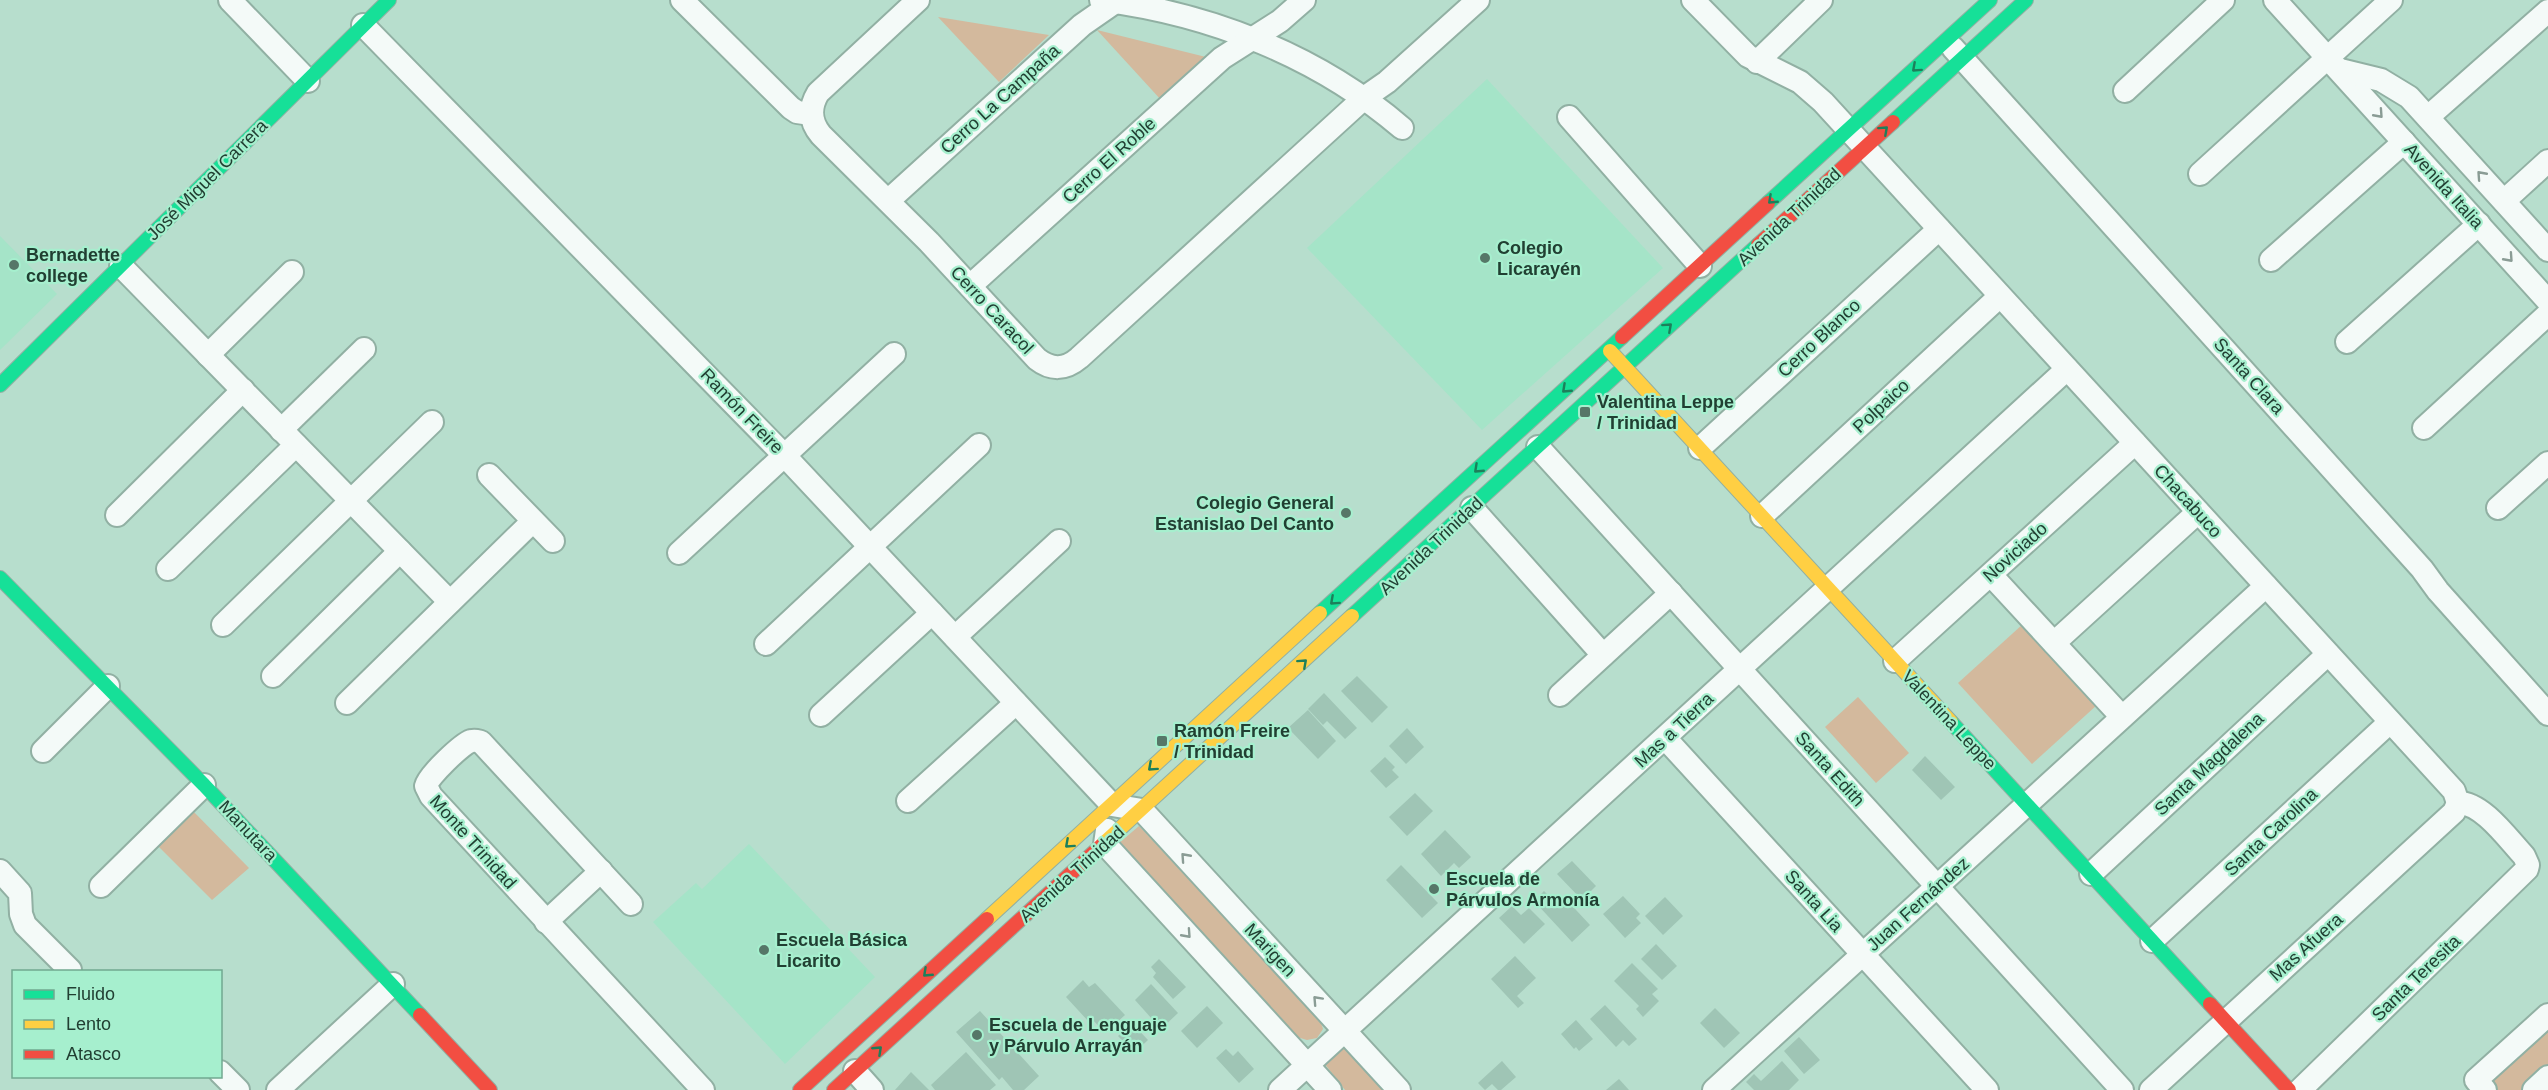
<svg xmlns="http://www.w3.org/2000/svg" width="2548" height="1090" viewBox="0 0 2548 1090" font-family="Helvetica,sans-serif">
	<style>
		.built { fill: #a5e4c8 }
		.green { fill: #d3b99d }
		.building { fill: #9fc5b5 }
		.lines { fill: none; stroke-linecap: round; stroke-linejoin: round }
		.street-casing { stroke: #91b0a3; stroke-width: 26 }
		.fast-casing { stroke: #91b0a3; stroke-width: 16 }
		.slow-casing { stroke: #91b0a3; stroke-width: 16 }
		.jam-casing { stroke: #91b0a3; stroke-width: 16 }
		.street { stroke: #f4faf8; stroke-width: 22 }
		.fast { stroke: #16e098; stroke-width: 14 }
		.slow { stroke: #ffcf43; stroke-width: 14 }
		.jam { stroke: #f24e42; stroke-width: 14 }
		.oneway { stroke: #1d7f5b }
		.oneway2 { stroke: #8a9c95 }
		.poi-dot { fill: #567768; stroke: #a6efce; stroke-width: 2 }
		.labels { text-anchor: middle; stroke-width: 4.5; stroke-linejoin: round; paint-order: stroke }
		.street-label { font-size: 18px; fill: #213f32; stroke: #a6efce }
		.poi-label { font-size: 18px; font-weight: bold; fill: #213f32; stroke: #a6efce; text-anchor: start }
	</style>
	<rect width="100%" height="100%" fill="#b7decd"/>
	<g class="built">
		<path d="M1487,79L1663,268L1482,430L1307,248Z"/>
		<path d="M0,236L57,294L0,350Z"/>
		<path d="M749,844L875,977L785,1064L653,922L696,883L702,889Z"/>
	</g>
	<g class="green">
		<path d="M938,17L1049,35L999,82Z"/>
		<path d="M1097,30L1210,58L1162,101Z"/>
		<path d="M2023,624L2097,705L2032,764L1958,683Z"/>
		<path d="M1858,697L1909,753L1876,783L1825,727Z"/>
		<path d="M190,808L249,868L212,900L157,845Z"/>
		<path d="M1139,826L1319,1017L1323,1029L1317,1038L1307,1040L1297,1037L1118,844Z"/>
		<path d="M2548,1030V1067L2523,1090H2493L2490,1086L2495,1077Z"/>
		<path d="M1341,1046L1347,1048L1388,1090H1345L1324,1063Z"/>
	</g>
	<g class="building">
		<path d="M1357,676L1388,707L1372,723L1341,691Z"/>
		<path d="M1324,693L1357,728L1345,739L1327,721L1323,725L1308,709Z"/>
		<path d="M1308,710L1336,741L1318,759L1288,728Z"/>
		<path d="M1407,728L1424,747L1406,764L1389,746Z"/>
		<path d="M1925,756L1955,787L1941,800L1912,770Z"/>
		<path d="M1385,757L1395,767L1392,770L1399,777L1386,788L1370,771Z"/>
		<path d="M1415,793L1433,811L1407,836L1389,817Z"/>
		<path d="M1445,830L1471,857L1459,868L1454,863L1441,876L1421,854Z"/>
		<path d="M1572,861L1596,886L1582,900L1557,874Z"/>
		<path d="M1401,865L1438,903L1422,918L1386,880Z"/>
		<path d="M1544,891L1556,903L1563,896L1590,925L1572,942L1534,901Z"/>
		<path d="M1623,896L1640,914L1636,918L1641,923L1625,938L1603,914Z"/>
		<path d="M1665,897L1683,916L1663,935L1645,916Z"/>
		<path d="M1512,906L1521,915L1529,908L1545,924L1524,944L1499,918Z"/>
		<path d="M1656,944L1677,966L1662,980L1641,959Z"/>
		<path d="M1515,956L1536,978L1517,996L1524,1003L1518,1008L1491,979Z"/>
		<path d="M1159,959L1186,987L1173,999L1153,977L1156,973L1151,967Z"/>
		<path d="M1632,963L1658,989L1652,994L1659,1001L1643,1017L1636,1009L1639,1006L1614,981Z"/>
		<path d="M1083,980L1089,987L1095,983L1125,1015L1105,1033L1092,1019L1089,1022L1066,997Z"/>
		<path d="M1151,984L1178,1013L1161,1029L1135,1000Z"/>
		<path d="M1605,1005L1637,1039L1629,1046L1623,1040L1616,1047L1590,1019Z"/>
		<path d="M1207,1006L1223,1023L1197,1048L1181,1031Z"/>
		<path d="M1715,1008L1740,1033L1724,1048L1700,1023Z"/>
		<path d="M980,1011L1039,1076L1024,1090H1013L1002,1077L999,1080L956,1032Z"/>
		<path d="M1576,1020L1593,1039L1579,1051L1576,1047L1574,1049L1561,1034Z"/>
		<path d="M1132,1023L1148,1040L1134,1053L1118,1036Z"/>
		<path d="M1799,1037L1820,1060L1804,1074L1784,1051Z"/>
		<path d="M1226,1049L1233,1056L1238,1051L1254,1069L1239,1083L1216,1058Z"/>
		<path d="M966,1052L996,1085L990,1090H935L931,1085Z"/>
		<path d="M1502,1061L1516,1077L1501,1090H1498L1492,1084L1485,1090L1478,1083Z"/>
		<path d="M1782,1061L1799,1080L1789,1090H1754L1746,1082L1754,1074L1761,1081Z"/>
		<path d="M911,1072L929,1090H895Z"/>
		<path d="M1619,1079L1629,1090H1606Z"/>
	</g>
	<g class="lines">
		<defs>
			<g id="street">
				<path d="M230,0L308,81"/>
				<path d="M682,0L791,108L797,112L811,114"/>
				<path d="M918,0L818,93C809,108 810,122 821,135L929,242L1037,359C1051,370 1065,370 1079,358L1364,98L1387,82L1478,0"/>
				<path d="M1101,0C1211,14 1318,56 1402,128"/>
				<path d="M1693,0L1748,56L1800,82L1823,102L2454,791L2458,803"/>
				<path d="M2275,0L2548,301"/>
				<path d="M363,25L784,455L1112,805L1142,810L1399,1090"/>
				<path d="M1953,48L2422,569L2438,591L2548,714"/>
				<path d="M1757,62L1821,0"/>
				<path d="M2340,70L2381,80L2409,97L2548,250"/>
				<path d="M2125,91L2223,0"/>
				<path d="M1569,117L1700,266"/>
				<path d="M2428,117L2548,11"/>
				<path d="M2200,174L2391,0"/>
				<path d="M889,200L1082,25L1118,0"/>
				<path d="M2504,201L2548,161"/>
				<path d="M2271,260L2404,142"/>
				<path d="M121,266L450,602"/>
				<path d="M970,286L1222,58L1280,21L1304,0"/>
				<path d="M2347,342L2479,224"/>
				<path d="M208,355L292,272"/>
				<path d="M2424,428L2548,314"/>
				<path d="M281,430L364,349"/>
				<path d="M1538,447L2122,1090"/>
				<path d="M1700,448L1939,229"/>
				<path d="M489,475L553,541"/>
				<path d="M1472,508L1603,655"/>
				<path d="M2498,508L2548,463"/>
				<path d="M117,515L243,390"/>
				<path d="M1762,516L2000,296"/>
				<path d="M679,553L894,354"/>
				<path d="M168,569L296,445"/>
				<path d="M1991,575L2122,717"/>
				<path d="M223,625L432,422"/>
				<path d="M955,637L1059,541"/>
				<path d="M2054,643L2198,512"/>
				<path d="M766,644L979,445"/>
				<path d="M1895,661L2135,443"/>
				<path d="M273,676L400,551"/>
				<path d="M1560,695L1671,593"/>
				<path d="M347,703L533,521"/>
				<path d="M821,715L932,613"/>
				<path d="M1665,738L1987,1090"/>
				<path d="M43,751L108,686"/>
				<path d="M908,801L1016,703"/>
				<path d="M1107,830L1105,844L1330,1090"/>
				<path d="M0,871L20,893L21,914L25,925L70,970"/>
				<path d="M2091,874L2328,654"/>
				<path d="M101,886L204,785"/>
				<path d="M631,904L481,742C477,741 476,740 471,741C462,744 428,776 426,786L431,796L703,1090"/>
				<path d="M546,922L601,871"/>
				<path d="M2152,941L2390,722"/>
				<path d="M855,1071L872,1090"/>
				<path d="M220,1072L238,1090"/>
				<path d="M278,1090L393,984"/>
				<path d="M1280,1090L2067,369"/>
				<path d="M1714,1090L2266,586"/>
				<path d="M2151,1090L2454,812L2458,803"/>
				<path d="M2300,1090L2527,869L2528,865L2524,856C2508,839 2482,802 2458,803"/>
				<path d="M2485,1090L2476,1080L2548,1015"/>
				<path d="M2534,1090L2548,1077"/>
			</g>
			<g id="fast">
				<path d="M1893,122L2026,0"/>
				<path d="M1768,203L1990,0"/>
				<path d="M0,385L389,0"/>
				<path d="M0,578L204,785L420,1015"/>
				<path d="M1320,613L1622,337"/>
				<path d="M1352,616L1758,245"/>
				<path d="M1951,722L2210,1004"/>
			</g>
			<g id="slow">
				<path d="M1610,351L1951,722"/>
				<path d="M1102,845L1352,616"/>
				<path d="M987,919L1320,613"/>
			</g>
			<g id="jam">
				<path d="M1758,245L1893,122"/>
				<path d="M1622,337L1768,203"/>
				<path d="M2210,1004L2289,1090"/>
				<path d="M420,1015L490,1090"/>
				<path d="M800,1090L987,919"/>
				<path d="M834,1090L1102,845"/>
			</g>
		</defs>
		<use href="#street" class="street-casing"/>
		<use href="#fast" class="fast-casing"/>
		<use href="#slow" class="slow-casing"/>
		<use href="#jam" class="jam-casing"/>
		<use href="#street" class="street"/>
		<use href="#fast" class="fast"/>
		<use href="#slow" class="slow"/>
		<use href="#jam" class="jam"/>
	</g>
	<defs><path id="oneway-chevron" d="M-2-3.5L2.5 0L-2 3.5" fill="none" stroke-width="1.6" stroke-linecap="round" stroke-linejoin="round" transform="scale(1.5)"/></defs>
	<g class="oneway">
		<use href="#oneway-chevron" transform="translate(1916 68) rotate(138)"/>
		<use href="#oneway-chevron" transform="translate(1884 130) rotate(-42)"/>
		<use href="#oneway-chevron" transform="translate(1772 200) rotate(137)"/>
		<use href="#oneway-chevron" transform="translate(1668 327) rotate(-42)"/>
		<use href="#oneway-chevron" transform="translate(1566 389) rotate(137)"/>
		<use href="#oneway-chevron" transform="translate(1478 469) rotate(137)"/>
		<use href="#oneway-chevron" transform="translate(1334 601) rotate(138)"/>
		<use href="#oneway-chevron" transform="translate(1303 663) rotate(-42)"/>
		<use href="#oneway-chevron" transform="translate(1152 767) rotate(138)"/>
		<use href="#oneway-chevron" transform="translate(1069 844) rotate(138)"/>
		<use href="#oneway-chevron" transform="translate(927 973) rotate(137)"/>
		<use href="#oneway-chevron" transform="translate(878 1050) rotate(-43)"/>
	</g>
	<g class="oneway2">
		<use href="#oneway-chevron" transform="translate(2379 114) rotate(48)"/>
		<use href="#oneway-chevron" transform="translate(2481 175) rotate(-132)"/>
		<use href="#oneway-chevron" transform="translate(2509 258) rotate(48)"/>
		<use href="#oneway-chevron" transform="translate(1185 857) rotate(-132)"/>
		<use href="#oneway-chevron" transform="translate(1187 934) rotate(48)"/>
		<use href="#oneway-chevron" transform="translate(1317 1000) rotate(-133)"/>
	</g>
	<g class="poi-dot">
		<circle cx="1485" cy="258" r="6"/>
		<circle cx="14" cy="265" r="6"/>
		<rect x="1579" y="406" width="12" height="12" rx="3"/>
		<circle cx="1346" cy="513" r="6"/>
		<rect x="1156" y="735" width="12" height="12" rx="3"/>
		<circle cx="1434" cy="889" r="6"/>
		<circle cx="764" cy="950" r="6"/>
		<circle cx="977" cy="1035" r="6"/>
	</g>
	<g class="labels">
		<g class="street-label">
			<text transform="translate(1000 99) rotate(-42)" y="6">Cerro La Campaña</text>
			<text transform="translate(1109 160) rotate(-42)" y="6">Cerro El Roble</text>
			<text transform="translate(207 180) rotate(-45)" y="6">José Miguel Carrera</text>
			<text transform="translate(2444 186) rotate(48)" y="6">Avenida Italia</text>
			<text transform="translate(1789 217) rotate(-43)" y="6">Avenida Trinidad</text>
			<text transform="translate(992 310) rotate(47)" y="6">Cerro Caracol</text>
			<text transform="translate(1819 338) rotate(-43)" y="6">Cerro Blanco</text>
			<text transform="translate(2249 376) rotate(48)" y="6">Santa Clara</text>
			<text transform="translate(1881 406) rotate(-43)" y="6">Polpaico</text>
			<text transform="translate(742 411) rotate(46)" y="6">Ramón Freire</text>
			<text transform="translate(2188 501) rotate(48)" y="6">Chacabuco</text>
			<text transform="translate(1431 546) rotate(-43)" y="6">Avenida Trinidad</text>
			<text transform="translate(2015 552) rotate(-42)" y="6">Noviciado</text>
			<text transform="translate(1949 720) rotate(47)" y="6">Valentina Leppe</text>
			<text transform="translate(1674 730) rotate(-43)" y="6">Mas a Tierra</text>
			<text transform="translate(2209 764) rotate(-43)" y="6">Santa Magdalena</text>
			<text transform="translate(1830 769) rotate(48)" y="6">Santa Edith</text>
			<text transform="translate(248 831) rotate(47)" y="6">Manutara</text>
			<text transform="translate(2271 832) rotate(-43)" y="6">Santa Carolina</text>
			<text transform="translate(473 842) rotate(48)" y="6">Monte Trinidad</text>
			<text transform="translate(1072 874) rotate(-42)" y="6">Avenida Trinidad</text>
			<text transform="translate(1814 901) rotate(48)" y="6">Santa Lia</text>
			<text transform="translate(1918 904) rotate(-42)" y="6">Juan Fernández</text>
			<text transform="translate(2306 947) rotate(-42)" y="6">Mas Afuera</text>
			<text transform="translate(1270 950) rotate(47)" y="6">Marigen</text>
			<text transform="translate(2416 978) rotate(-44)" y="6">Santa Teresita</text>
		</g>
		<g class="poi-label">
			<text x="1497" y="254">Colegio<tspan x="1497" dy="21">Licarayén</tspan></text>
			<text x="26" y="261">Bernadette<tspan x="26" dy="21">college</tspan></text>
			<text x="1597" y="408">Valentina Leppe<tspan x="1597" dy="21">/ Trinidad</tspan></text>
			<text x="1334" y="509" text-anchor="end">Colegio General<tspan x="1334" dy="21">Estanislao Del Canto</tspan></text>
			<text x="1174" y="737">Ramón Freire<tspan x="1174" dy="21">/ Trinidad</tspan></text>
			<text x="1446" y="885">Escuela de<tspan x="1446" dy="21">Párvulos Armonía</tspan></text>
			<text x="776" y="946">Escuela Básica<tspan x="776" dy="21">Licarito</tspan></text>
			<text x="989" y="1031">Escuela de Lenguaje<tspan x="989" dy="21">y Párvulo Arrayán</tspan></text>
		</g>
	</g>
	<rect x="12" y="970" width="210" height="108" fill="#a6efce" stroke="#71a990" stroke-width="1.5"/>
	<rect x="24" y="990" width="30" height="9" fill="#16e098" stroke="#71a990" stroke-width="1.5"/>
	<text x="66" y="1000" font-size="18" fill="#213f32">Fluido</text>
	<rect x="24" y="1020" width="30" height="9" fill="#ffcf43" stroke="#71a990" stroke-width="1.5"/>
	<text x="66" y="1030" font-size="18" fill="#213f32">Lento</text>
	<rect x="24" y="1050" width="30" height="9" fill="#f24e42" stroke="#71a990" stroke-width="1.5"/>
	<text x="66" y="1060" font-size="18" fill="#213f32">Atasco</text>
</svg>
